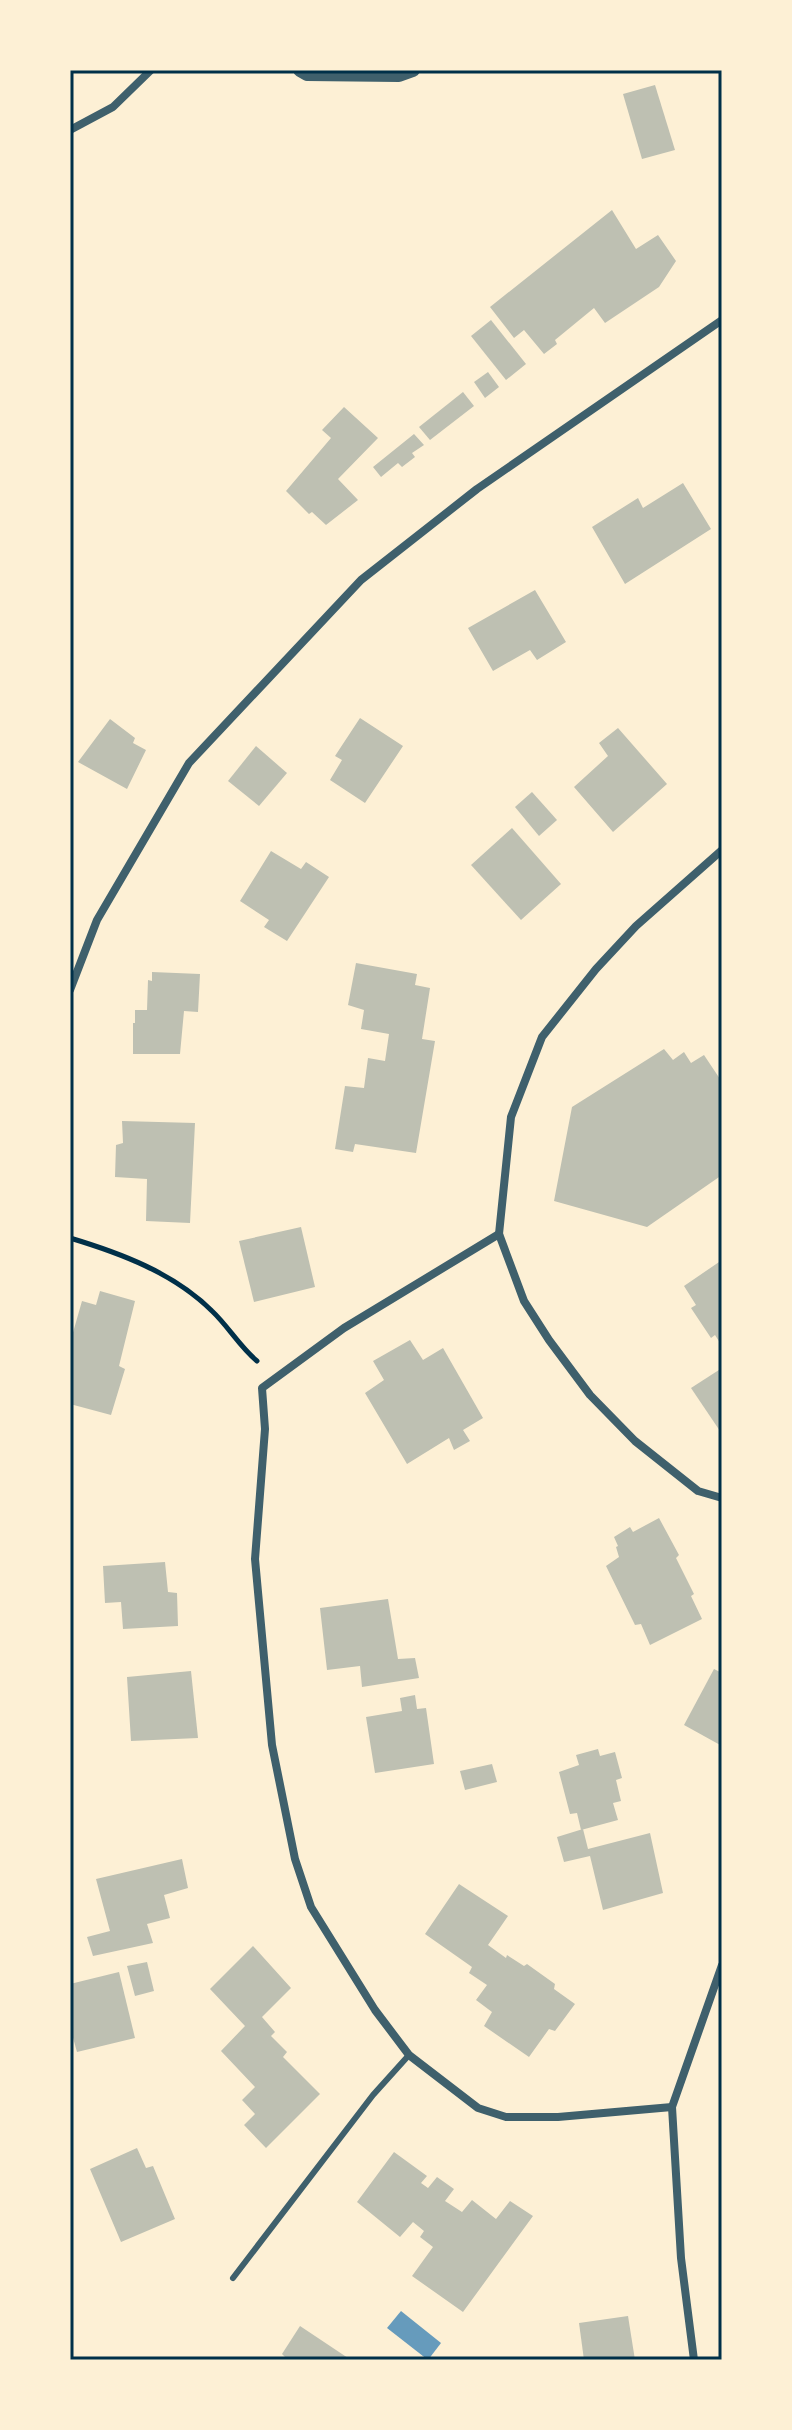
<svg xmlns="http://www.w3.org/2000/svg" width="792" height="2430" viewBox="0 0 792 2430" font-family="Overpass,sans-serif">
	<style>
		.water { fill: #669bbc }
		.building { fill: #bec0b2 }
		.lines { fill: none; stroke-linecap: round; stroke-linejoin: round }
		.path { stroke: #003049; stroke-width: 5 }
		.service { stroke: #3f606c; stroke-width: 6 }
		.minor { stroke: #3f606c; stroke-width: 8 }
		.tertiary { stroke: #3f606c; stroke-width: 14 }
		.neatline { fill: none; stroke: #003049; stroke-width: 3 }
	</style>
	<rect width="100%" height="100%" fill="#fdf0d5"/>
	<path class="water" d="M401,2311L441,2343L428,2360L387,2328Z"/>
	<g class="building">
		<path d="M655,85L675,150L642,159L623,94Z"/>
		<path d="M612,210L636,249L658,235L676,261L659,287L605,323L594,308L555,340L557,344L544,354L524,330L514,338L490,307Z"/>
		<path d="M491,320L526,364L506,380L471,336Z"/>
		<path d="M488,372L499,387L485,398L474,382Z"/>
		<path d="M463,392L474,406L430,440L419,427Z"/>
		<path d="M344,407L378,438L338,479L358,500L326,525L312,512L309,514L286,491L331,438L322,430Z"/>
		<path d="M414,434L424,445L412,453L415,457L402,467L398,463L381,477L373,467Z"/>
		<path d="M683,483L711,529L625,584L592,527L638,498L643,508Z"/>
		<path d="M535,590L566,642L537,660L530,650L493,671L468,628Z"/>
		<path d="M360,718L403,746L365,803L330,780L342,760L335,756Z"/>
		<path d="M110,719L135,738L133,743L146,750L127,789L78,762Z"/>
		<path d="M618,728L667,784L613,832L574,787L608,756L599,743Z"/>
		<path d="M256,746L287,773L259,806L228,781Z"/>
		<path d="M532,792L557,820L539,836L515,807Z"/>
		<path d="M512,828L561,884L521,920L471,865Z"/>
		<path d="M271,851L301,869L306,862L329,877L287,941L264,927L269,920L240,901Z"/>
		<path d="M356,963L417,974L415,985L430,988L422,1039L435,1041L416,1153L355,1144L353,1152L335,1149L345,1086L364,1088L368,1058L385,1061L389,1034L361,1029L364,1010L348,1005Z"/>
		<path d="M152,972L200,974L198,1012L184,1011L180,1054H133V1023H135V1010H147L148,980L152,981Z"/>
		<path d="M664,1049L673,1060L684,1052L691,1063L704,1055L722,1082V1175L647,1227L554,1201L572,1107Z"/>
		<path d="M122,1121L195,1123L190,1223L146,1221L147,1179L115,1177L116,1145L123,1143Z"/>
		<path d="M301,1227L315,1287L254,1302L239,1241Z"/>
		<path d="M722,1260V1346L715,1335L711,1338L691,1308L696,1305L684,1286Z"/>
		<path d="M100,1291L135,1301L119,1366L125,1369L111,1415L70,1404V1343L82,1301L96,1305Z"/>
		<path d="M410,1340L423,1360L443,1348L483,1418L463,1430L470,1441L454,1450L449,1438L407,1464L365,1393L384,1380L373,1361Z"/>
		<path d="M722,1368V1434L691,1388Z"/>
		<path d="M659,1518L679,1555L676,1558L694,1594L691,1596L702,1619L650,1645L641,1624L635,1625L606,1566L619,1557L616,1547L618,1546L614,1537L630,1527L633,1532Z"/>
		<path d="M165,1562L168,1592L177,1593L178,1626L123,1629L121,1602L105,1603L103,1566Z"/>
		<path d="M388,1599L398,1659L415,1658L419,1678L362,1687L360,1666L327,1670L320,1608Z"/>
		<path d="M714,1669L722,1673V1746L684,1725Z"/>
		<path d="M191,1671L198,1738L131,1741L127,1677Z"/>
		<path d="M415,1695L417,1709L426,1708L434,1764L375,1773L366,1717L402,1711L400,1698Z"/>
		<path d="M598,1749L600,1756L615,1752L622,1778L616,1780L621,1801L613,1803L618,1820L581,1830L577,1813L570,1814L559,1772L579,1765L576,1755Z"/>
		<path d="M492,1764L497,1782L465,1790L460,1771Z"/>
		<path d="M583,1829L588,1849L650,1833L663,1893L603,1910L590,1856L564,1862L557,1837Z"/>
		<path d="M182,1859L188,1888L164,1895L170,1918L147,1924L153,1943L93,1956L87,1937L110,1931L96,1879Z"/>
		<path d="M459,1884L508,1916L488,1945L506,1958L507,1955L524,1966L527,1964L555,1984L554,1989L575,2004L555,2031L549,2029L529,2057L484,2026L492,2012L476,2000L487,1985L469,1973L472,1967L425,1934Z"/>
		<path d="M253,1946L291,1988L262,2017L275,2032L271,2036L287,2052L283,2057L320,2094L266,2148L244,2125L255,2114L242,2100L255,2087L221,2051L245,2026L210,1989Z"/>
		<path d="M147,1962L154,1991L135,1996L127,1966Z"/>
		<path d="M119,1972L135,2038L77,2052L70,2027V1984Z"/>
		<path d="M137,2148L146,2168L153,2166L175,2219L121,2242L90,2169Z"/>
		<path d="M394,2152L427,2176L421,2183L428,2188L437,2177L454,2189L445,2201L462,2212L472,2200L496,2219L510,2201L533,2216L463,2312L412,2276L433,2247L420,2237L424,2231L413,2222L400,2237L357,2202Z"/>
		<path d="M628,2316L635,2360H584L579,2323Z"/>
		<path d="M300,2326L351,2360H288L282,2354Z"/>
	</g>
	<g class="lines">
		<path class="path" d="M70,1238C120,1253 174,1273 212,1311C228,1326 240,1347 257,1361"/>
		<path class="service" d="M233,2278L373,2095L409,2055"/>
		<g class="minor">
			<path d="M70,130L113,107L151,70"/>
			<path d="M722,850L636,926L596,969L542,1037L511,1117L499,1234L524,1301L549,1340L590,1395L635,1441L698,1491L722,1498"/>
			<path d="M70,990L97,920L189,763L361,580L477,489L722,320"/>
			<path d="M499,1234L344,1328L262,1388L265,1429L255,1559L272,1745L295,1859L311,1907L375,2010L409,2055L478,2108L506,2117H558L672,2107"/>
			<path d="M694,2360L681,2258L672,2107L722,1965"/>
		</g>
		<path class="tertiary" d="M300,70L307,74L399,75L413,70"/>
	</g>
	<rect width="792" height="2430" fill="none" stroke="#fdf0d5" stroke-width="144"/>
	<rect x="72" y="72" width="648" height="2286" class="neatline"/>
</svg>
